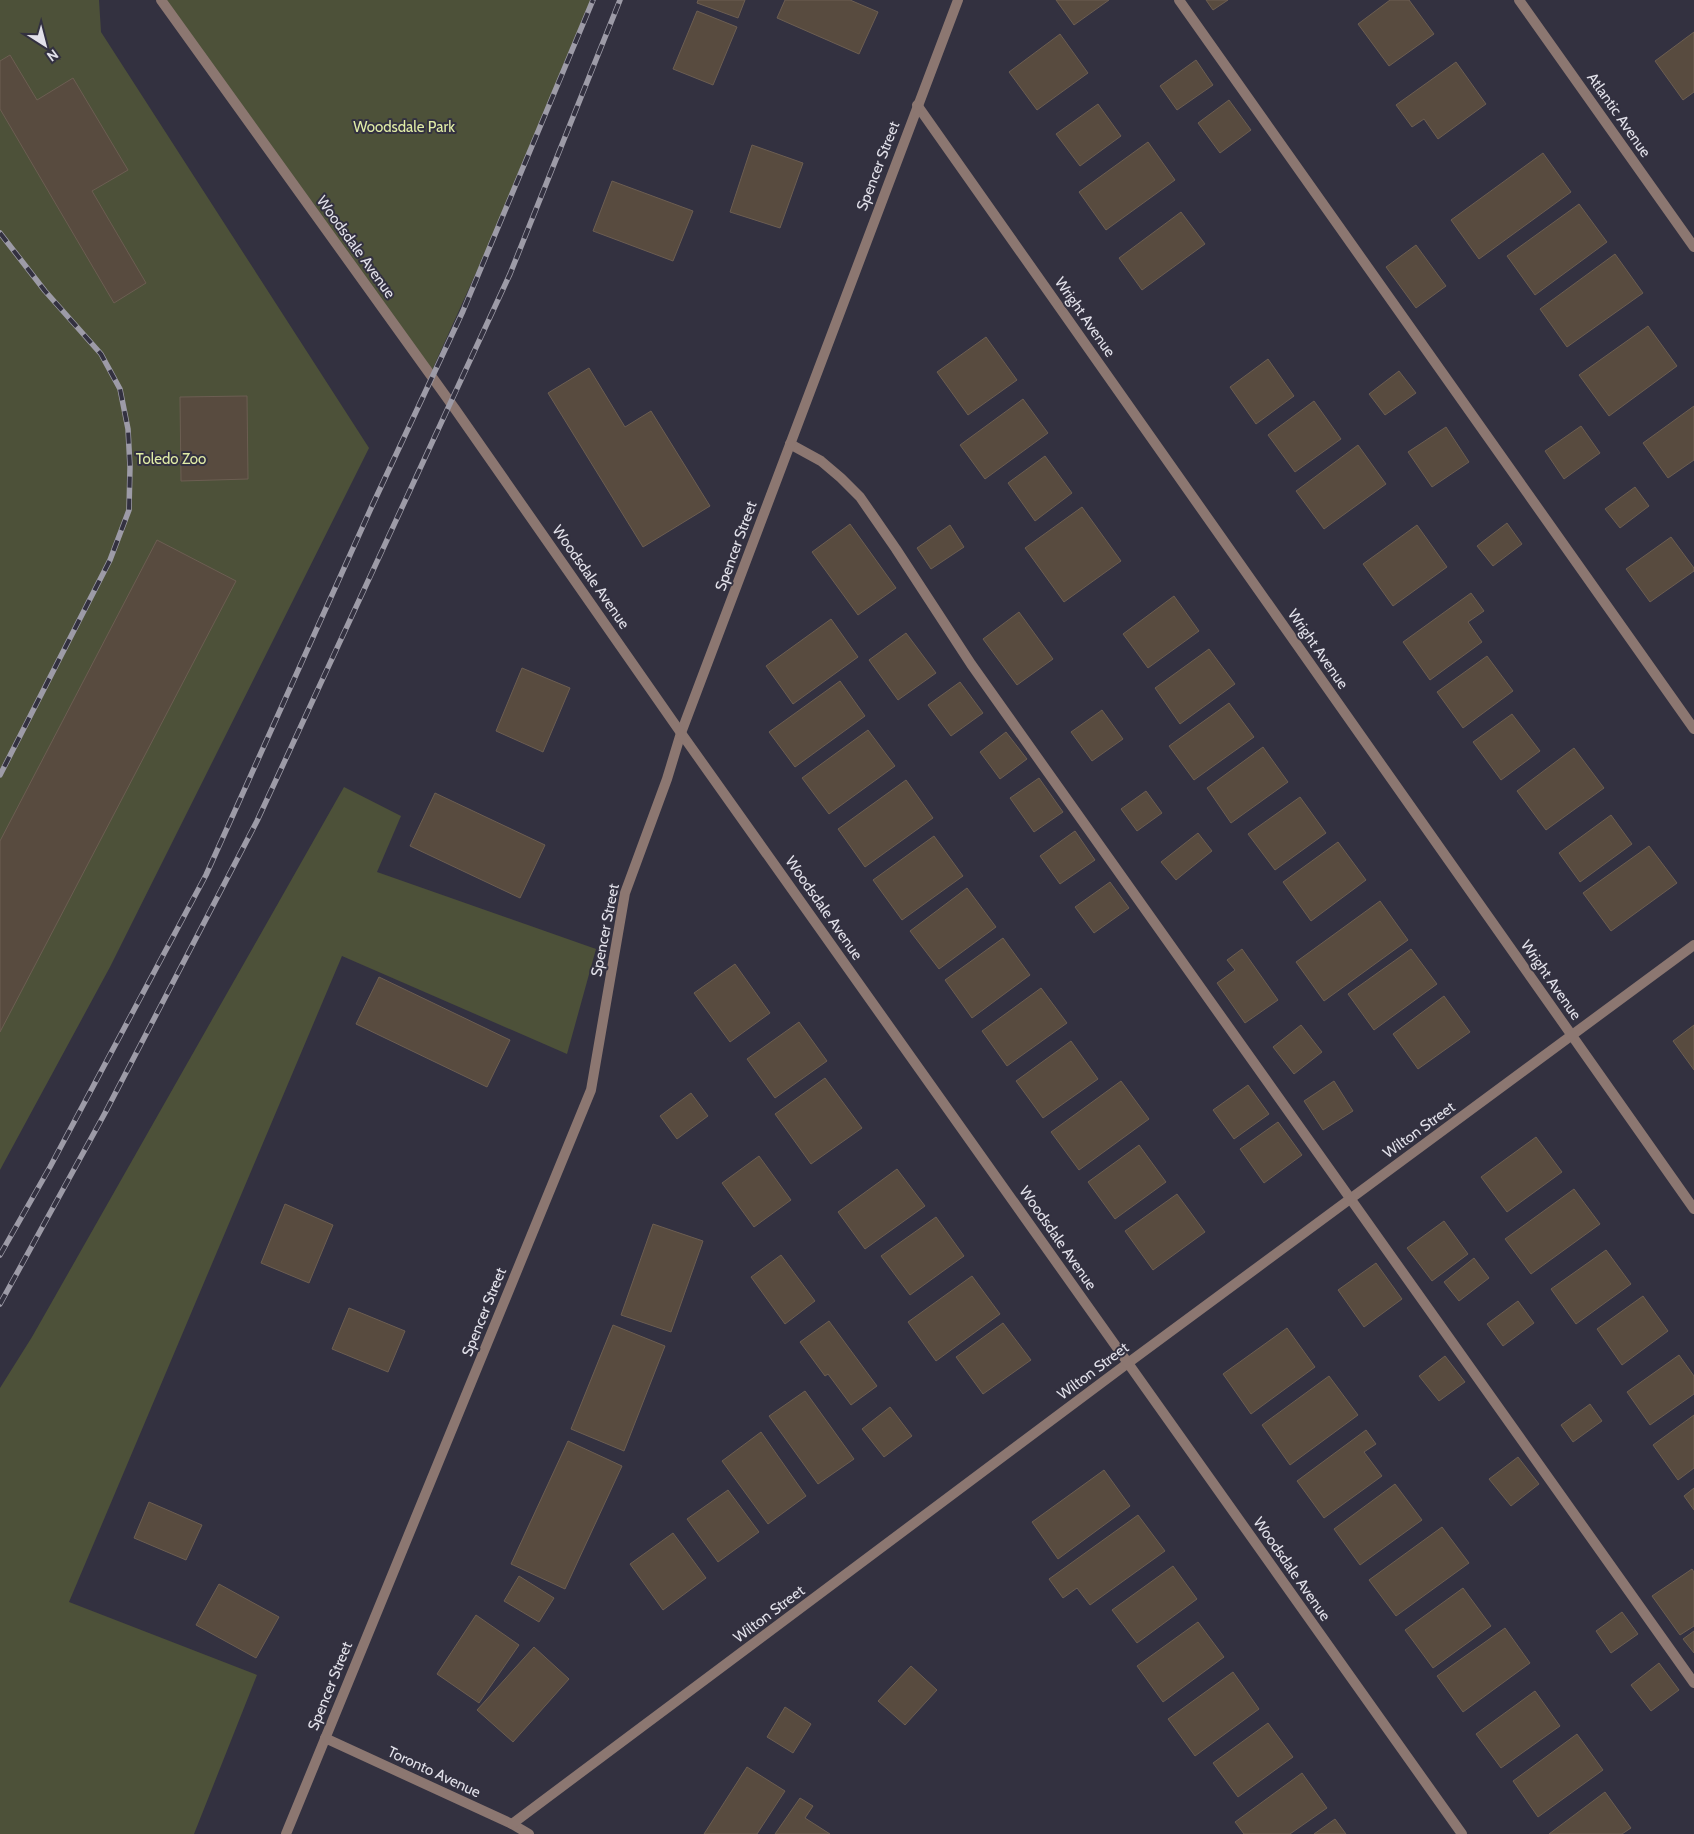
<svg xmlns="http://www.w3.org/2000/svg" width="1694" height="1834" viewBox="0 0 1694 1834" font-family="Cabin,sans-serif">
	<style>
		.green { fill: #4d5139 }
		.building { fill: #584b3f; stroke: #6c5e52 }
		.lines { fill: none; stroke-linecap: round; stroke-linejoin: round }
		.service { stroke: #8c7771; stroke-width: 10 }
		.minor { stroke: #8c7771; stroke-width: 10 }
		.tertiary { stroke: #8c7771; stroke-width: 10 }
		.rail-casing { stroke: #9d9ba7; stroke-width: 5.5 }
		.rail { stroke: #333140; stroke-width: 4; stroke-dasharray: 11; stroke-linecap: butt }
		.labels { text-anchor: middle; stroke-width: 4; stroke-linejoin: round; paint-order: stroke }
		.street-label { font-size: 15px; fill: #e2e1ea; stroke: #333140 }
		.park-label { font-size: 15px; fill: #e0eca6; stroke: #333140 }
	</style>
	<rect width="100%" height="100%" fill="#333140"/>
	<g class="green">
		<path d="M0,0H99L101,32L369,448L110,967L0,1170Z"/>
		<path d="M160,0H593L522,171L429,377Z"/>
		<path d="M344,787L401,816L377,872L596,949L567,1054L342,956L69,1602L257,1675L194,1834H0V1388L32,1337Z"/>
	</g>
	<g class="building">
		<path d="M698,0H745L738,18L697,3Z"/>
		<path d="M785,0H850L878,12L859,54L777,18Z"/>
		<path d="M1056,0H1109L1074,25Z"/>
		<path d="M1206,0H1228L1213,10Z"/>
		<path d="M1390,0H1409L1434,34L1389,66L1358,24Z"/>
		<path d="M697,11L737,27L713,85L673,69Z"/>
		<path d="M1694,32V92L1683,100L1655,61Z"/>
		<path d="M1060,34L1088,73L1037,110L1009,72Z"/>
		<path d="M10,55L37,100L73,78L128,170L92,191L146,283L114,303L0,109V61Z"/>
		<path d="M1196,60L1213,85L1177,110L1160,86Z"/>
		<path d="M1456,62L1486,104L1438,139L1424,119L1412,127L1396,105Z"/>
		<path d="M1229,100L1251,130L1220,153L1198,123Z"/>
		<path d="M1098,104L1121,136L1080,166L1056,134Z"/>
		<path d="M1148,142L1175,180L1106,230L1079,192Z"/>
		<path d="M752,145L803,163L780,228L730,212Z"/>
		<path d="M1543,153L1571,192L1479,259L1451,220Z"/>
		<path d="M612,181L693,211L673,261L593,231Z"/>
		<path d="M1579,204L1607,242L1535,295L1507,256Z"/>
		<path d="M1181,212L1205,244L1142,290L1119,258Z"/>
		<path d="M1416,245L1446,286L1416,308L1386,267Z"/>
		<path d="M1615,254L1643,293L1567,347L1540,309Z"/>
		<path d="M1648,326L1677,366L1609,416L1579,375Z"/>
		<path d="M986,337L1017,380L968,415L937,372Z"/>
		<path d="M1268,359L1294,396L1256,424L1230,387Z"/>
		<path d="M589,368L625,427L651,411L710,506L643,547L548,393Z"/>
		<path d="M1399,371L1416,393L1385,415L1369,394Z"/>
		<path d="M247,396L248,479L181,481L180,397Z"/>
		<path d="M1023,399L1048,433L985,479L960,445Z"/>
		<path d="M1314,401L1341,439L1295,472L1268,435Z"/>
		<path d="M1694,406V460L1668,478L1643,443Z"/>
		<path d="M1581,426L1600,453L1564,479L1545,451Z"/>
		<path d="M1446,427L1469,462L1432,487L1408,452Z"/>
		<path d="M1358,445L1386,484L1324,529L1296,491Z"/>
		<path d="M1045,456L1072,493L1035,521L1008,483Z"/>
		<path d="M1635,487L1649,506L1620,528L1605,509Z"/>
		<path d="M1082,507L1121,561L1064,602L1025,548Z"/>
		<path d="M1507,523L1522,544L1493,566L1477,546Z"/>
		<path d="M850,524L896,588L858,615L812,552Z"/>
		<path d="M950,525L964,547L931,569L917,548Z"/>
		<path d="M1417,525L1447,567L1393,606L1363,564Z"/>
		<path d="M1671,537L1694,568V571L1650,602L1626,569Z"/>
		<path d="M157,540L236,581L0,1032V841Z"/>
		<path d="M1471,593L1484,611L1468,622L1482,642L1430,680L1403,642Z"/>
		<path d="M1174,596L1199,631L1148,668L1123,634Z"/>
		<path d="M1019,612L1053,659L1017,685L983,639Z"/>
		<path d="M831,619L858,657L793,704L766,666Z"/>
		<path d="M906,633L936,673L898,700L869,660Z"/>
		<path d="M1209,649L1235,684L1180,724L1155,688Z"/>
		<path d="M1487,656L1513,691L1463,728L1437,692Z"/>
		<path d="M522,668L570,688L543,752L496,731Z"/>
		<path d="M840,681L865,716L795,767L769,732Z"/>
		<path d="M960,682L983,713L951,736L928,705Z"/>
		<path d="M1229,703L1254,737L1194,780L1169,746Z"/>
		<path d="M1102,710L1123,739L1092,761L1071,732Z"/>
		<path d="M1512,714L1540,751L1501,780L1473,742Z"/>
		<path d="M868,730L895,766L829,814L802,778Z"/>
		<path d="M1006,732L1027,759L1000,779L980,752Z"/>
		<path d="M1263,747L1288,782L1231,823L1207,788Z"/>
		<path d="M1574,748L1604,788L1546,830L1517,791Z"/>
		<path d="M1039,778L1063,812L1034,832L1010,798Z"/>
		<path d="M906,780L933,818L865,867L838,829Z"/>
		<path d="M1146,791L1162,813L1137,831L1121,809Z"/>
		<path d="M435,793L545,845L520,898L410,846Z"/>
		<path d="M1300,797L1326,833L1275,870L1248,834Z"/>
		<path d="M1611,815L1632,844L1580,882L1559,853Z"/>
		<path d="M1075,831L1095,860L1060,884L1040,856Z"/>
		<path d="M1198,833L1212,851L1176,880L1161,862Z"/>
		<path d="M934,836L963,876L902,920L873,880Z"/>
		<path d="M1338,842L1366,880L1311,921L1283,882Z"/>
		<path d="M1649,846L1677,883L1611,931L1583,893Z"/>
		<path d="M1110,882L1129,908L1094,933L1075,907Z"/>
		<path d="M967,888L996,927L939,969L910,931Z"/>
		<path d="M1380,901L1408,940L1324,1001L1296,962Z"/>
		<path d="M1003,938L1030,975L972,1018L945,980Z"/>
		<path d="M1242,949L1278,1000L1245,1023L1217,983L1235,970L1227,960Z"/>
		<path d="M1411,949L1437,984L1374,1030L1348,994Z"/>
		<path d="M735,964L770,1013L730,1042L694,993Z"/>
		<path d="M379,977L510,1040L487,1087L356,1024Z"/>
		<path d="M1041,988L1067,1023L1007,1066L982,1031Z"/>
		<path d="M1444,996L1470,1032L1418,1069L1393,1034Z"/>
		<path d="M799,1022L827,1061L775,1098L747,1059Z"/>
		<path d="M1301,1025L1322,1052L1294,1074L1273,1047Z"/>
		<path d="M1694,1025V1070L1673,1041Z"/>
		<path d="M1071,1041L1098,1079L1043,1118L1016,1081Z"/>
		<path d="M825,1078L862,1128L811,1164L775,1114Z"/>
		<path d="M1121,1081L1149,1119L1079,1170L1051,1132Z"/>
		<path d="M1334,1081L1353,1111L1323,1130L1304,1101Z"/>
		<path d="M1248,1085L1269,1114L1234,1139L1213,1110Z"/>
		<path d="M691,1093L708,1116L677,1139L660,1116Z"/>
		<path d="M1278,1122L1302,1155L1264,1183L1240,1149Z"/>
		<path d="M1536,1137L1562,1172L1507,1212L1481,1177Z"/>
		<path d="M1139,1145L1166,1182L1115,1219L1088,1182Z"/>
		<path d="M759,1156L791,1200L754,1227L722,1183Z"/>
		<path d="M897,1169L925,1206L865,1249L838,1212Z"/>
		<path d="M1574,1189L1600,1224L1531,1274L1505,1239Z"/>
		<path d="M1177,1194L1205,1232L1153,1270L1125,1231Z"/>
		<path d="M285,1204L333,1225L309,1283L261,1263Z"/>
		<path d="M936,1217L964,1256L910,1295L881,1256Z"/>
		<path d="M1444,1221L1468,1254L1432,1281L1407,1248Z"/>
		<path d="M653,1224L703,1241L671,1332L621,1315Z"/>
		<path d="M1606,1250L1631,1284L1576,1324L1551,1289Z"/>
		<path d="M781,1255L815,1301L785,1324L751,1277Z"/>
		<path d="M1474,1258L1489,1278L1459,1301L1444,1282Z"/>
		<path d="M1376,1263L1402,1299L1364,1327L1338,1290Z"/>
		<path d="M972,1276L1000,1314L936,1361L908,1322Z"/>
		<path d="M1643,1296L1668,1331L1622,1365L1597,1329Z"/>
		<path d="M1518,1301L1534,1323L1503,1346L1487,1324Z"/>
		<path d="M349,1308L405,1331L388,1372L332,1349Z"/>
		<path d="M829,1321L877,1386L851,1405L828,1374L825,1376L800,1342Z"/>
		<path d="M1003,1323L1031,1360L983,1394L956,1357Z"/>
		<path d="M613,1325L665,1346L624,1451L571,1429Z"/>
		<path d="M1287,1328L1315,1367L1251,1414L1223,1374Z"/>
		<path d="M1679,1355L1694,1376V1394L1650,1425L1627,1392Z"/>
		<path d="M1445,1356L1465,1382L1439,1401L1419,1376Z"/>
		<path d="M1329,1376L1358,1415L1290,1465L1262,1425Z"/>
		<path d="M805,1391L854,1459L818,1484L769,1416Z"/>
		<path d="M1590,1404L1602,1421L1573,1442L1561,1425Z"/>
		<path d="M890,1407L912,1436L884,1457L862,1429Z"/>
		<path d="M1694,1415V1468L1678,1480L1653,1445Z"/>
		<path d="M1366,1430L1376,1444L1364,1452L1382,1476L1324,1518L1297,1481Z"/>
		<path d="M761,1432L806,1496L768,1524L722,1461Z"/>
		<path d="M568,1441L622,1466L565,1589L511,1564Z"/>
		<path d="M1518,1457L1539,1484L1511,1506L1489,1479Z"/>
		<path d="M1104,1470L1130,1506L1058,1559L1032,1522Z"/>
		<path d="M1395,1484L1422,1520L1360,1565L1334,1529Z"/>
		<path d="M1694,1488V1510L1684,1496Z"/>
		<path d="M728,1490L759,1532L718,1562L687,1519Z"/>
		<path d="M149,1502L202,1525L186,1560L134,1538Z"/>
		<path d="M1138,1515L1165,1551L1090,1605L1077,1588L1063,1598L1049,1579Z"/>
		<path d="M1442,1527L1469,1563L1396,1616L1369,1580Z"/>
		<path d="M673,1533L706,1578L663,1610L630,1564Z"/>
		<path d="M1173,1566L1197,1599L1137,1643L1112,1610Z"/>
		<path d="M1692,1569L1694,1572V1626L1680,1635L1652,1596Z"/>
		<path d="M519,1576L554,1598L539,1622L504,1601Z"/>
		<path d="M219,1584L279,1617L256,1658L196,1625Z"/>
		<path d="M1463,1588L1491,1626L1433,1668L1405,1630Z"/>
		<path d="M1622,1612L1638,1634L1611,1653L1596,1631Z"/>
		<path d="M476,1615L519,1645L479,1703L437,1674Z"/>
		<path d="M1198,1622L1224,1657L1163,1702L1137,1666Z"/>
		<path d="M1505,1628L1530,1663L1463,1712L1437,1676Z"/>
		<path d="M1694,1631V1653L1683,1639Z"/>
		<path d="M534,1647L569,1679L513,1742L477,1710Z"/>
		<path d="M1659,1663L1679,1690L1651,1711L1631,1685Z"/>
		<path d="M911,1666L937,1690L905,1725L878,1701Z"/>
		<path d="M1233,1672L1259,1709L1195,1756L1168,1719Z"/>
		<path d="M1535,1691L1560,1726L1501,1768L1476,1734Z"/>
		<path d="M785,1707L811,1724L793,1753L767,1737Z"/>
		<path d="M1268,1723L1293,1757L1238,1797L1213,1763Z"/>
		<path d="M1577,1734L1603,1770L1538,1817L1513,1781Z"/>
		<path d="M747,1767L785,1791L757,1834H704Z"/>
		<path d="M1302,1773L1327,1808L1290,1834H1244L1235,1822Z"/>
		<path d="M1605,1792L1631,1828L1622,1834H1549Z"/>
		<path d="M800,1798L813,1806L805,1818L830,1834H775Z"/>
		<path d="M1335,1819L1346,1834H1314Z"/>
	</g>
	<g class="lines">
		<g class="service">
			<path d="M1179,0L1694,729"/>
			<path d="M790,444L821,461L841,478L860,497L896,549L971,664L1694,1683"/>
		</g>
		<g class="minor">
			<path d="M1519,0L1694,247"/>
			<path d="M917,105L1694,1209"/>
			<path d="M325,1738L512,1824L529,1834"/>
			<path d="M512,1824L1128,1363L1694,945"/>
			<path d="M286,1834L591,1090L625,893L667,779L681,733L958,0"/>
		</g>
		<path class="tertiary" d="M161,0L455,409L681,733L1462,1834"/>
		<defs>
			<g id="rail">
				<path d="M0,233L45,291L101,354L120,389L128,429L130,467L129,510L110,560L0,775"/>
				<path d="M0,1255L50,1167L206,875L372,506L463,311L593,0"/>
				<path d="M0,1304L105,1113L257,821L510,274L620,0"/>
			</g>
		</defs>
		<use href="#rail" class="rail-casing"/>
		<use href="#rail" class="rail"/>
	</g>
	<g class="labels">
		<g class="street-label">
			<text transform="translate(1619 115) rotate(55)" y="5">Atlantic Avenue</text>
			<text transform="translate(878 166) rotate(-69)" y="5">Spencer Street</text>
			<text transform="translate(356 247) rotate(54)" y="5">Woodsdale Avenue</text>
			<text transform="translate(1085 317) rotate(55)" y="5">Wright Avenue</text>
			<text transform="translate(736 546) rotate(-70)" y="5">Spencer Street</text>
			<text transform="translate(591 577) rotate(55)" y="5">Woodsdale Avenue</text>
			<text transform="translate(1318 649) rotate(55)" y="5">Wright Avenue</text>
			<text transform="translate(824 908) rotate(55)" y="5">Woodsdale Avenue</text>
			<text transform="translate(605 930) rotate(-79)" y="5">Spencer Street</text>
			<text transform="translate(1551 980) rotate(55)" y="5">Wright Avenue</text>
			<text transform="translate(1419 1130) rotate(-36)" y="5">Wilton Street</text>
			<text transform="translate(1058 1238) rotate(55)" y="5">Woodsdale Avenue</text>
			<text transform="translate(484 1312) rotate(-68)" y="5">Spencer Street</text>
			<text transform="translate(1093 1371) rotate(-37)" y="5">Wilton Street</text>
			<text transform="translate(1292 1569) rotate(55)" y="5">Woodsdale Avenue</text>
			<text transform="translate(769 1614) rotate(-37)" y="5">Wilton Street</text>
			<text transform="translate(330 1686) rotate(-68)" y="5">Spencer Street</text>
			<text transform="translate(434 1772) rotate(25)" y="5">Toronto Avenue</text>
		</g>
		<g class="park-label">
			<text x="404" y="132">Woodsdale Park</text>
			<text x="171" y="464">Toledo Zoo</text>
		</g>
	</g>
	<g transform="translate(45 45) rotate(144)" stroke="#333140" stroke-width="4" paint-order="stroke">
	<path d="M0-4L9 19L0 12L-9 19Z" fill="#e2e1ea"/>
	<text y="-8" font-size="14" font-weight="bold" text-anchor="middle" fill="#e2e1ea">N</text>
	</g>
</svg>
